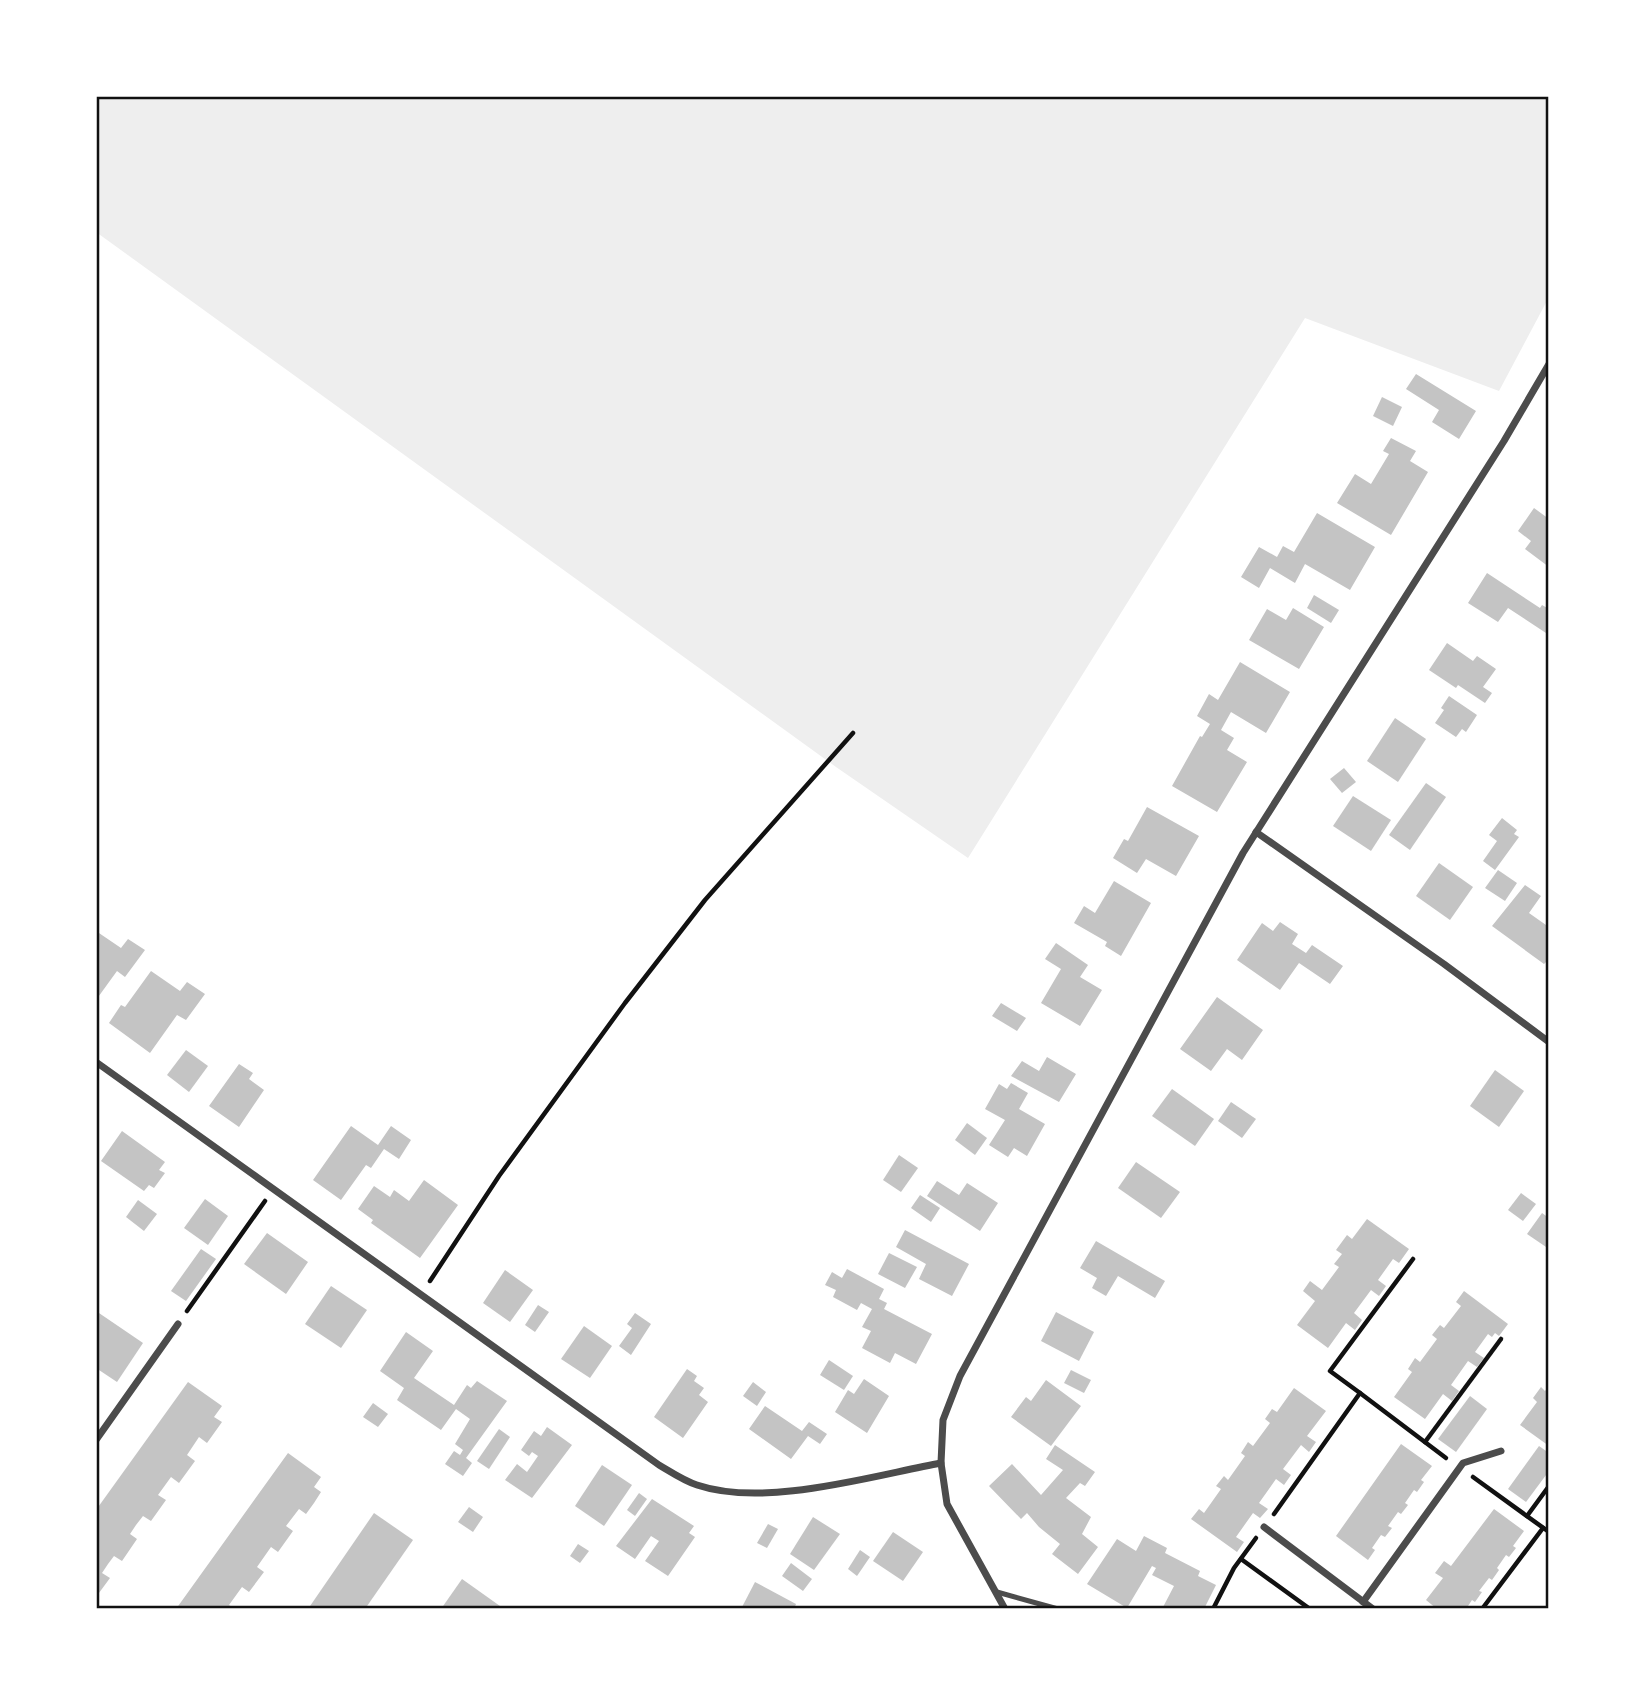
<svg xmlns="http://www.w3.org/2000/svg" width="1645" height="1705" viewBox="0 0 1645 1705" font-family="'Archivo Narrow',sans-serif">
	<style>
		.green { fill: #eee }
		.building { fill: #c4c4c4 }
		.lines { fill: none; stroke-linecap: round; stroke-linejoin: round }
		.path { stroke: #111; stroke-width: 4.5 }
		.service { stroke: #4c4c4c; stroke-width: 5 }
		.minor { stroke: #4c4c4c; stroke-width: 7 }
		.neatline { fill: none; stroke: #111; stroke-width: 2.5 }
	</style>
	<rect width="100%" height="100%" fill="#fff"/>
	<path class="green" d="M96,96H1549V297L1499,391L1305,318L968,858L836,767L96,232Z"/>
	<g class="building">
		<path d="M1416,374L1476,411L1459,439L1432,422L1439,410L1406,389Z"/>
		<path d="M1382,397L1402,407L1393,426L1373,416Z"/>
		<path d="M1391,438L1416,451L1410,461L1428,472L1391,535L1337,503L1355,474L1371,484L1389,454L1383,451Z"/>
		<path d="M1534,508L1549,519V567L1525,549L1531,541L1518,531Z"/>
		<path d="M1317,513L1375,547L1350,590L1305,564L1295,583L1270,568L1259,588L1241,577L1259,547L1277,557L1283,546L1294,552Z"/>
		<path d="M1487,573L1540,608L1542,605L1549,609V635L1508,608L1498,622L1468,603Z"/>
		<path d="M1314,595L1339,610L1331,623L1307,608Z"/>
		<path d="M1293,608L1324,627L1299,669L1249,640L1267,609L1286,620Z"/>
		<path d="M1447,643L1473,661L1477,656L1496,669L1483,687L1492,693L1485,703L1458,685L1456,688L1429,670Z"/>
		<path d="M1240,662L1290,692L1266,733L1231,712L1221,730L1234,738L1227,750L1247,762L1217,812L1172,786L1200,736L1202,737L1210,724L1197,716L1209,694L1218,700Z"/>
		<path d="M1449,696L1477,715L1466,732L1462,729L1456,737L1435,723L1444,710L1441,708Z"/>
		<path d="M1395,718L1426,739L1398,782L1367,761Z"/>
		<path d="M1344,768L1356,782L1342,793L1330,779Z"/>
		<path d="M1426,783L1446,797L1410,850L1389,835Z"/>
		<path d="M1353,796L1391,820L1371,851L1333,826Z"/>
		<path d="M1147,807L1199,836L1176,876L1146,859L1137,873L1113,858L1124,839L1128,841Z"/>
		<path d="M1502,818L1517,830L1514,834L1519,837L1495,870L1483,861L1497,841L1489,835Z"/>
		<path d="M1439,863L1473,887L1450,920L1416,896Z"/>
		<path d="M1498,870L1517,883L1505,901L1485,888Z"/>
		<path d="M1114,881L1151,903L1121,956L1105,946L1107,942L1074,923L1084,906L1095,913Z"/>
		<path d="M1525,885L1541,896L1529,913L1546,925L1549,922V959L1544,964L1492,926Z"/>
		<path d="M1280,922L1298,934L1292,944L1306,953L1312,945L1343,966L1330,984L1299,963L1280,990L1237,960L1262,923L1273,931Z"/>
		<path d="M96,931L121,948L128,939L145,950L125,977L117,971L96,1000Z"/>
		<path d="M1056,943L1088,965L1080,977L1102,990L1080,1026L1041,1003L1061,969L1045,959Z"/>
		<path d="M151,971L180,991L187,982L205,994L186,1020L177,1015L150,1053L109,1023L121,1005L125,1007Z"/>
		<path d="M1217,997L1263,1030L1242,1060L1227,1049L1211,1071L1180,1049Z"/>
		<path d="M1001,1003L1026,1018L1017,1031L992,1016Z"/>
		<path d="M186,1050L208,1066L189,1092L167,1075Z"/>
		<path d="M1047,1057L1076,1074L1059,1102L1011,1076L1022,1061L1039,1071Z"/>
		<path d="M239,1064L253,1073L249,1079L264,1090L239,1127L209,1106Z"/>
		<path d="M1495,1070L1524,1091L1499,1127L1470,1106Z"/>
		<path d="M1011,1083L1028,1093L1019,1109L1045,1124L1027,1156L1014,1148L1008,1157L989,1145L1005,1120L985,1109L999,1084L1007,1089Z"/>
		<path d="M1172,1089L1214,1119L1195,1146L1152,1116Z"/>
		<path d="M1231,1102L1256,1119L1242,1138L1218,1121Z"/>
		<path d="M967,1123L987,1138L975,1155L955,1140Z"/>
		<path d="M351,1126L378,1145L391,1126L411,1140L399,1159L384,1149L371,1168L366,1165L341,1200L313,1180Z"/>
		<path d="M122,1131L165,1162L159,1170L165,1173L154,1188L149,1185L144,1191L101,1161Z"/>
		<path d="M899,1155L918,1168L901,1192L883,1180Z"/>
		<path d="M1136,1162L1180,1192L1161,1218L1118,1188Z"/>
		<path d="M424,1180L458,1205L420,1258L371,1223L373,1220L358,1209L374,1186L390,1197L394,1190L409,1201Z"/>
		<path d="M937,1181L959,1195L967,1183L998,1203L980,1231L927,1196Z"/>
		<path d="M1521,1193L1536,1204L1523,1221L1508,1210Z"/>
		<path d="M920,1195L940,1208L931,1222L911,1208Z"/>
		<path d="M205,1199L228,1216L208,1245L184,1228Z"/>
		<path d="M138,1200L157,1214L144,1231L126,1217Z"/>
		<path d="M1542,1213L1549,1218V1249L1527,1234Z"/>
		<path d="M1367,1219L1409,1249L1399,1263L1393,1259L1378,1280L1386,1286L1379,1296L1371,1290L1354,1313L1362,1320L1355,1330L1346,1323L1328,1348L1297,1325L1315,1301L1303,1291L1310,1281L1322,1290L1339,1267L1334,1264L1342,1254L1336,1250L1347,1235L1352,1239Z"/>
		<path d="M905,1230L969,1264L952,1296L919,1279L926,1264L896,1247Z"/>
		<path d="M267,1233L308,1262L286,1294L244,1264Z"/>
		<path d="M1096,1241L1165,1281L1155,1298L1118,1276L1106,1296L1092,1288L1097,1278L1080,1268Z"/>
		<path d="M201,1249L216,1259L186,1301L171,1291Z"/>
		<path d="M889,1253L917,1267L905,1288L878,1274Z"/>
		<path d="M847,1269L884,1289L879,1299L887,1303L884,1309L932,1334L916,1364L895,1353L890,1363L862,1348L871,1331L862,1327L872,1309L861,1303L857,1310L833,1297L836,1290L825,1285L832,1272L842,1278Z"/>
		<path d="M505,1270L533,1290L510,1322L483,1303Z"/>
		<path d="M331,1286L367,1310L341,1348L305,1324Z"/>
		<path d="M1464,1291L1508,1324L1499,1336L1495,1333L1492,1337L1488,1334L1475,1352L1484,1358L1477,1367L1468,1361L1451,1385L1459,1391L1452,1401L1443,1394L1425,1419L1394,1397L1412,1372L1408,1369L1415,1358L1420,1362L1437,1339L1432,1335L1440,1325L1444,1328L1461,1306L1456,1302Z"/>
		<path d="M538,1305L549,1312L535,1332L525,1325Z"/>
		<path d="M96,1311L143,1343L117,1382L96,1368Z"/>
		<path d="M1056,1312L1094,1332L1079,1361L1041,1341Z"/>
		<path d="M635,1313L651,1324L631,1355L619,1346L632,1328L627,1324Z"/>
		<path d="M584,1326L612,1346L590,1378L561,1359Z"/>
		<path d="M406,1332L433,1351L414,1378L454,1405L467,1385L471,1388L477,1381L507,1401L466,1458L472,1463L463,1476L445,1464L454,1451L460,1455L463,1450L455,1444L470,1419L456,1409L441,1430L397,1400L404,1388L380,1371Z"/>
		<path d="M829,1360L853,1376L844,1390L820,1375Z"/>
		<path d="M687,1369L697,1376L694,1381L704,1388L699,1395L708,1402L683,1438L654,1417Z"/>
		<path d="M1071,1370L1091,1380L1084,1393L1064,1383Z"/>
		<path d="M864,1379L889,1396L867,1433L835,1412L848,1390L854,1394Z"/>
		<path d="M1046,1380L1081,1406L1051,1446L1011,1417L1026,1397L1031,1401Z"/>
		<path d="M188,1382L222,1406L214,1417L222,1422L207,1443L199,1437L187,1455L195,1461L179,1483L171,1477L158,1495L166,1500L151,1521L143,1516L136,1525L130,1534L137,1539L122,1561L114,1556L108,1564L102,1573L110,1578L96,1597V1510Z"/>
		<path d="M753,1382L766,1392L757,1406L743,1396Z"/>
		<path d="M1549,1386V1446L1520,1425L1537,1402L1533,1398L1541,1387L1545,1391Z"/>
		<path d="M1294,1388L1326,1411L1307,1436L1316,1442L1309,1452L1301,1445L1283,1469L1291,1475L1284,1485L1276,1479L1259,1503L1268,1509L1260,1518L1253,1513L1236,1537L1244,1542L1237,1552L1191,1519L1199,1509L1204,1513L1221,1489L1216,1486L1224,1476L1228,1480L1245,1456L1241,1453L1248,1442L1253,1446L1270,1423L1265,1419L1272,1409L1277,1412Z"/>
		<path d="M1470,1396L1487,1409L1456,1452L1438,1439Z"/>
		<path d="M373,1403L388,1414L378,1427L363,1417Z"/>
		<path d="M765,1406L802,1431L809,1422L827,1434L820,1444L808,1436L791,1459L749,1429Z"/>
		<path d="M547,1427L572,1445L532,1498L505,1480L517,1464L527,1472L538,1456L532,1452L529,1456L521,1450L534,1431L541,1436Z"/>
		<path d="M499,1429L510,1437L489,1469L477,1461Z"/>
		<path d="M1401,1444L1432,1466L1421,1480L1424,1482L1417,1492L1414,1490L1405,1503L1408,1505L1401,1514L1398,1512L1388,1526L1392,1528L1385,1537L1381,1535L1372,1548L1375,1550L1368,1560L1336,1536Z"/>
		<path d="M1055,1445L1095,1472L1085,1486L1080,1483L1066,1498L1091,1517L1082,1534L1098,1547L1078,1574L1052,1554L1060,1544L1039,1527L1027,1513L1021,1519L989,1486L1012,1464L1041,1495L1063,1470L1046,1459Z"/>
		<path d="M1539,1446L1549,1453V1471L1526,1502L1508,1489Z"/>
		<path d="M288,1453L321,1477L314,1487L321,1492L314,1503L306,1514L299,1509L286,1526L293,1531L278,1552L271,1547L257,1567L264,1572L249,1592L242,1587L229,1605L235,1609H176Z"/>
		<path d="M602,1465L632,1485L604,1526L575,1506Z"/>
		<path d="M639,1493L647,1499L635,1516L627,1510Z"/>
		<path d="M652,1499L694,1526L689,1533L695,1537L668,1576L645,1561L659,1541L651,1536L635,1559L616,1546Z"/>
		<path d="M469,1507L483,1517L473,1532L458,1522Z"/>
		<path d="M1494,1509L1524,1531L1513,1546L1516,1548L1509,1557L1506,1555L1497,1568L1499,1570L1492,1580L1489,1578L1479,1591L1482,1592L1475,1602L1472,1600L1466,1609H1437L1426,1600L1443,1578L1435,1573L1444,1561L1451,1566Z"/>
		<path d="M374,1513L413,1540L365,1609H308Z"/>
		<path d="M813,1517L840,1534L814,1570L790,1554Z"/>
		<path d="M768,1524L778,1529L767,1548L757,1543Z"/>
		<path d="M893,1532L923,1552L903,1581L873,1561Z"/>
		<path d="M1144,1536L1167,1548L1165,1553L1200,1571L1198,1576L1216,1585L1204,1609H1162L1174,1586L1152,1575L1156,1568L1152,1566L1127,1608L1087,1584L1117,1539L1136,1551Z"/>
		<path d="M578,1544L589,1551L580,1563L570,1556Z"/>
		<path d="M860,1550L870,1557L857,1576L848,1569Z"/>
		<path d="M791,1563L812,1579L803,1591L782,1576Z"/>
		<path d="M462,1579L500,1606L498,1609H441Z"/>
		<path d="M755,1582L796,1604L794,1609H741Z"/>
	</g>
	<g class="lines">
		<g class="path">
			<path d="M430,1281L499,1176L625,1003L705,900L853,733"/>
			<path d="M187,1311L265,1201"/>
			<path d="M1360,1393L1446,1458"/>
			<path d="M1425,1442L1501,1339"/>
			<path d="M1473,1477L1549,1532"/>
			<path d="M1274,1514L1360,1393L1330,1371L1413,1259"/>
			<path d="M1527,1516L1549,1486"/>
			<path d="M1241,1559L1310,1609"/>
			<path d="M1213,1609L1234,1568L1256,1538"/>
			<path d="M1482,1609L1543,1528"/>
		</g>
		<path class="service" d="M997,1592L1058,1609"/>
		<g class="minor">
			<path d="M1256,832L1444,964L1549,1042"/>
			<path d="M96,1062L659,1465C671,1472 684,1481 697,1485C765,1508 871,1476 941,1463"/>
			<path d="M96,1440L178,1324"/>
			<path d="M1264,1527L1373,1609"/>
			<path d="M1363,1602L1463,1463L1501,1451"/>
			<path d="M1005,1609L947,1504L941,1463L943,1420L960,1376L1243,853L1504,441L1549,364"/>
		</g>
	</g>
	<rect width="1645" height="1705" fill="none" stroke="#ffffff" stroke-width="196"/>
	<rect x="98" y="98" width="1449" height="1509" class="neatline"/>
</svg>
